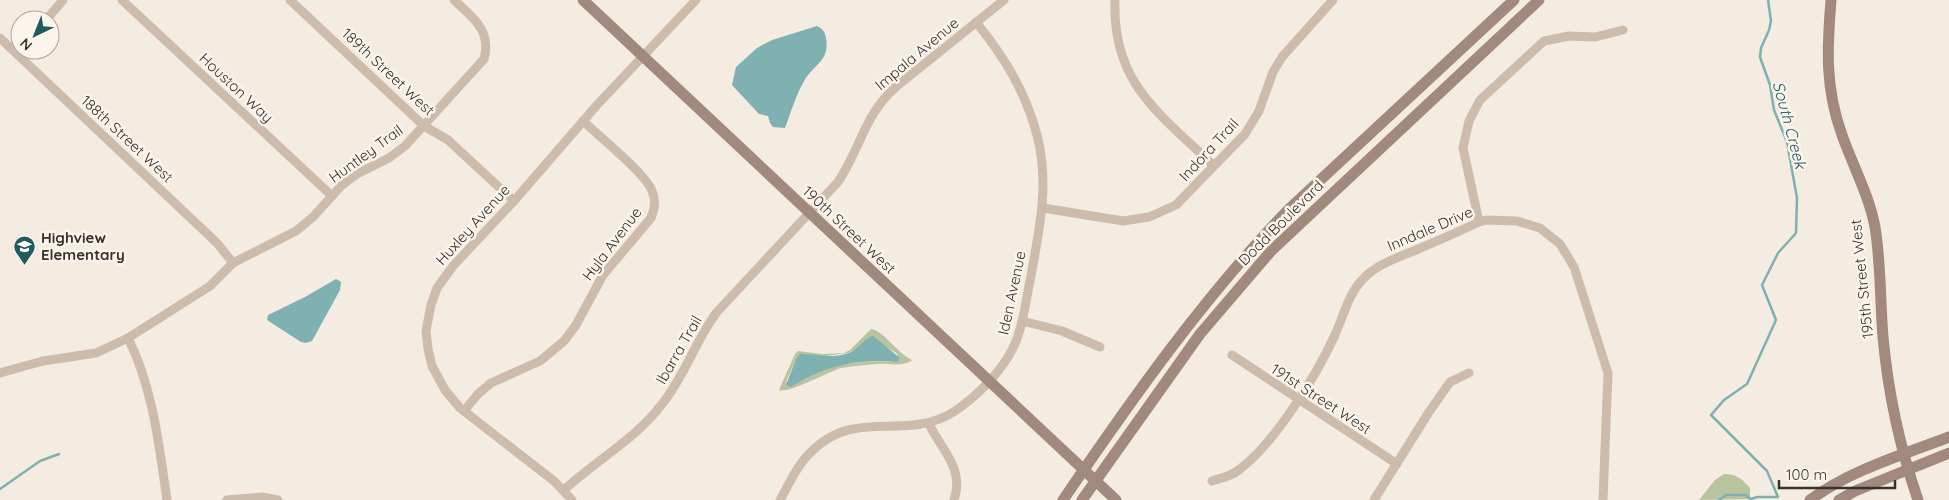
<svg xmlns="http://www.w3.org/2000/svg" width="1949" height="500" viewBox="0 0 1949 500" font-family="Quicksand,sans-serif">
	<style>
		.green { fill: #b8c4a0; fill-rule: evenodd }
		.water { fill: #7fb0b2 }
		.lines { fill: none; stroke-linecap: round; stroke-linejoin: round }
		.stream { stroke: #7fb0b2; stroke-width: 2.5 }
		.street { stroke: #cdbbac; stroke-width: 9 }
		.secondary { stroke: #a18a7d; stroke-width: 11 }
		.labels { text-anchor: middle; stroke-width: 5; stroke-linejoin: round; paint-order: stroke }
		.street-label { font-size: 15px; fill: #3b302b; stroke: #fbf5ee }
		.poi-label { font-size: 15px; font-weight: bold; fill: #3b302b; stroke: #fbf5ee; text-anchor: start }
		.water-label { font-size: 16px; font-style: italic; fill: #1f5a5e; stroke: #fbf5ee }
	</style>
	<rect width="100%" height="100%" fill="#f4ebe1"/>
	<g class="green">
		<path d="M871,329C884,331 897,353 912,360L911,361C900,367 888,363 876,364C865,365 852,366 841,368C828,372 788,394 779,390L795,354L798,351L822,354L844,353L850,350ZM869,337L895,352L898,355L897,362C874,360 852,362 830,367C811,372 809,382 786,382L796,359L805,354L826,356L847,353L853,351Z"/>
		<path d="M1724,474C1737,474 1742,479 1750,488V499L1699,500L1715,480Z"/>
	</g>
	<g class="water">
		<path d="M817,26C823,29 825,32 826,38C830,61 814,64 804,81C796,95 791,112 785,128L773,127L770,123L768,116L759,114L732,85L736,67L757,48L772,40Z"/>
		<path d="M336,279L341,282L340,290L312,341L306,343L301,342L267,320L268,315L305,297Z"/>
		<path d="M873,336L899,357V360L897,362C859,358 823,366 791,387L786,385L796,359L800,354C817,353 834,360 851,352C859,348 864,338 873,336Z"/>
	</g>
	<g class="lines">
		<g class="stream">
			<path d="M0,489L40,461L59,454"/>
			<path d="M1719,500L1726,495H1746L1750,499L1758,497H1778L1767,471L1711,415L1724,400L1747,384L1776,320L1762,285L1778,253L1796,233L1797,198L1787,142L1774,110L1770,85L1760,57L1761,48L1769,30L1771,21L1768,0"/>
		</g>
		<g class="street">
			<path d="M122,0L332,196"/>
			<path d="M290,0L424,126L448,140L514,201"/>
			<path d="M1115,0C1112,83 1159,113 1213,165"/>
			<path d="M46,20L63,0"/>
			<path d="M0,38L217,243L233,263"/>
			<path d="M1043,208L1123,221L1149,217L1176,205L1245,134L1259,111L1273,72L1282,57L1333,0"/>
			<path d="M1479,222L1463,148L1469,121L1480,100L1544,41L1569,36L1595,37L1623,30"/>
			<path d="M1022,321L1062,331L1100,347"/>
			<path d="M128,338C153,388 159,445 167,500"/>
			<path d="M1232,355L1397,464"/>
			<path d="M0,373L43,361L96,353L128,338L210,286L233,263L296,231L313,217L341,186L357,174L389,158L405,146L484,59C492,30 472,17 454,0"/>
			<path d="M464,411L478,394L491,383L540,361L564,341L576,325L603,275L651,218C655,209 656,200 652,191C646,174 599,136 583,121"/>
			<path d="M929,424C941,449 965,469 954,500"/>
			<path d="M1212,481C1222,478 1232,476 1240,469C1274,444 1316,376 1334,337C1343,318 1348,294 1363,279C1377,264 1397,258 1416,250C1437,241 1458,232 1479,222L1487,220L1517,221L1540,228L1560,244L1574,267L1608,373L1603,500"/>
			<path d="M564,490C596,460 635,440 662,404C685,376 695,341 717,312L838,182C861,148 864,114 897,86L1004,0"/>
			<path d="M227,500L262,497L278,500"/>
			<path d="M572,500L554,481L460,408L445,390L432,366L428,349L426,331L431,305L437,288L453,266L514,201L597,105L696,0"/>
			<path d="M780,500C789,485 795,468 808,455C855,404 904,444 955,411C976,397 1000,373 1012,350C1023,329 1025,304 1030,281C1039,231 1050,185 1037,135C1025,90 1004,57 976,22"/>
			<path d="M1374,500L1429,412L1450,382L1469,373"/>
		</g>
		<g class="secondary">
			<path d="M583,0L1116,500"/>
			<path d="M1831,0C1827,49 1825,88 1842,135C1853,166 1869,195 1875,227C1881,263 1880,301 1883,337C1888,392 1900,448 1918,500"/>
			<path d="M1063,500C1132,399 1203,298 1288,210L1514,0"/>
			<path d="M1082,500L1200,334L1271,251L1539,0"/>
			<path d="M1810,500C1851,470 1902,455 1949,437"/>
			<path d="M1839,500L1855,491L1949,453"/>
		</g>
	</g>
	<defs>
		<symbol id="school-pin" viewBox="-11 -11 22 30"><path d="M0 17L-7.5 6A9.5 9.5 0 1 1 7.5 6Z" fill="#1f5a5e" stroke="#fbf5ee"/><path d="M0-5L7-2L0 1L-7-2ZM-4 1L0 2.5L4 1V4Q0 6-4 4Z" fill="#fff"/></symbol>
	</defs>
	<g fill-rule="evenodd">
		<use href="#school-pin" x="12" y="234" width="25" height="34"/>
	</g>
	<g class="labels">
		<g class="street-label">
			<text transform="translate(917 54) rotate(-40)" y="5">Impala Avenue</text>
			<text transform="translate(388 72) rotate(43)" y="5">189th Street West</text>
			<text transform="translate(236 88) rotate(43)" y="5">Houston Way</text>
			<text transform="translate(127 139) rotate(43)" y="5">188th Street West</text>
			<text transform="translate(1209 150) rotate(-47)" y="5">Indora Trail</text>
			<text transform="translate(366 154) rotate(-36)" y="5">Huntley Trail</text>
			<text transform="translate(1281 223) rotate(-45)" y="5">Dodd Boulevard</text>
			<text transform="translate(473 225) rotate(-48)" y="5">Huxley Avenue</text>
			<text transform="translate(1430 229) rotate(-23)" y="5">Inndale Drive</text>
			<text transform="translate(849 230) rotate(43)" y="5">190th Street West</text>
			<text transform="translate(612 244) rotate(-53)" y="5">Hyla Avenue</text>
			<text transform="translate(1862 279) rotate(-96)" y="5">195th Street West</text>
			<text transform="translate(1012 293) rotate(-78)" y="5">Iden Avenue</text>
			<text transform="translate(679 350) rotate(-60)" y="5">Ibarra Trail</text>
			<text transform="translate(1321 399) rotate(33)" y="5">191st Street West</text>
		</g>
		<g class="poi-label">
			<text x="41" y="243">Highview<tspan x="41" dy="17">Elementary</tspan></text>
		</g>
		<g class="water-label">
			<text transform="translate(1790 125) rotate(75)" y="6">South Creek</text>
		</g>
	</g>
	<g transform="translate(35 35) rotate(223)"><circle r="24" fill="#fbf5ee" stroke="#aea6a0"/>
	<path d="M0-4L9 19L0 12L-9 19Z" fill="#1f5a5e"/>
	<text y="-8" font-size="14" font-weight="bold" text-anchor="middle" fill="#3b302b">N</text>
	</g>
	<path d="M1779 480v8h116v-8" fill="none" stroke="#3b302b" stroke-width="2.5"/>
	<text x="1786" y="480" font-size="15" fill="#3b302b" stroke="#fbf5ee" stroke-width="4" paint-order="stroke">100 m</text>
</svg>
